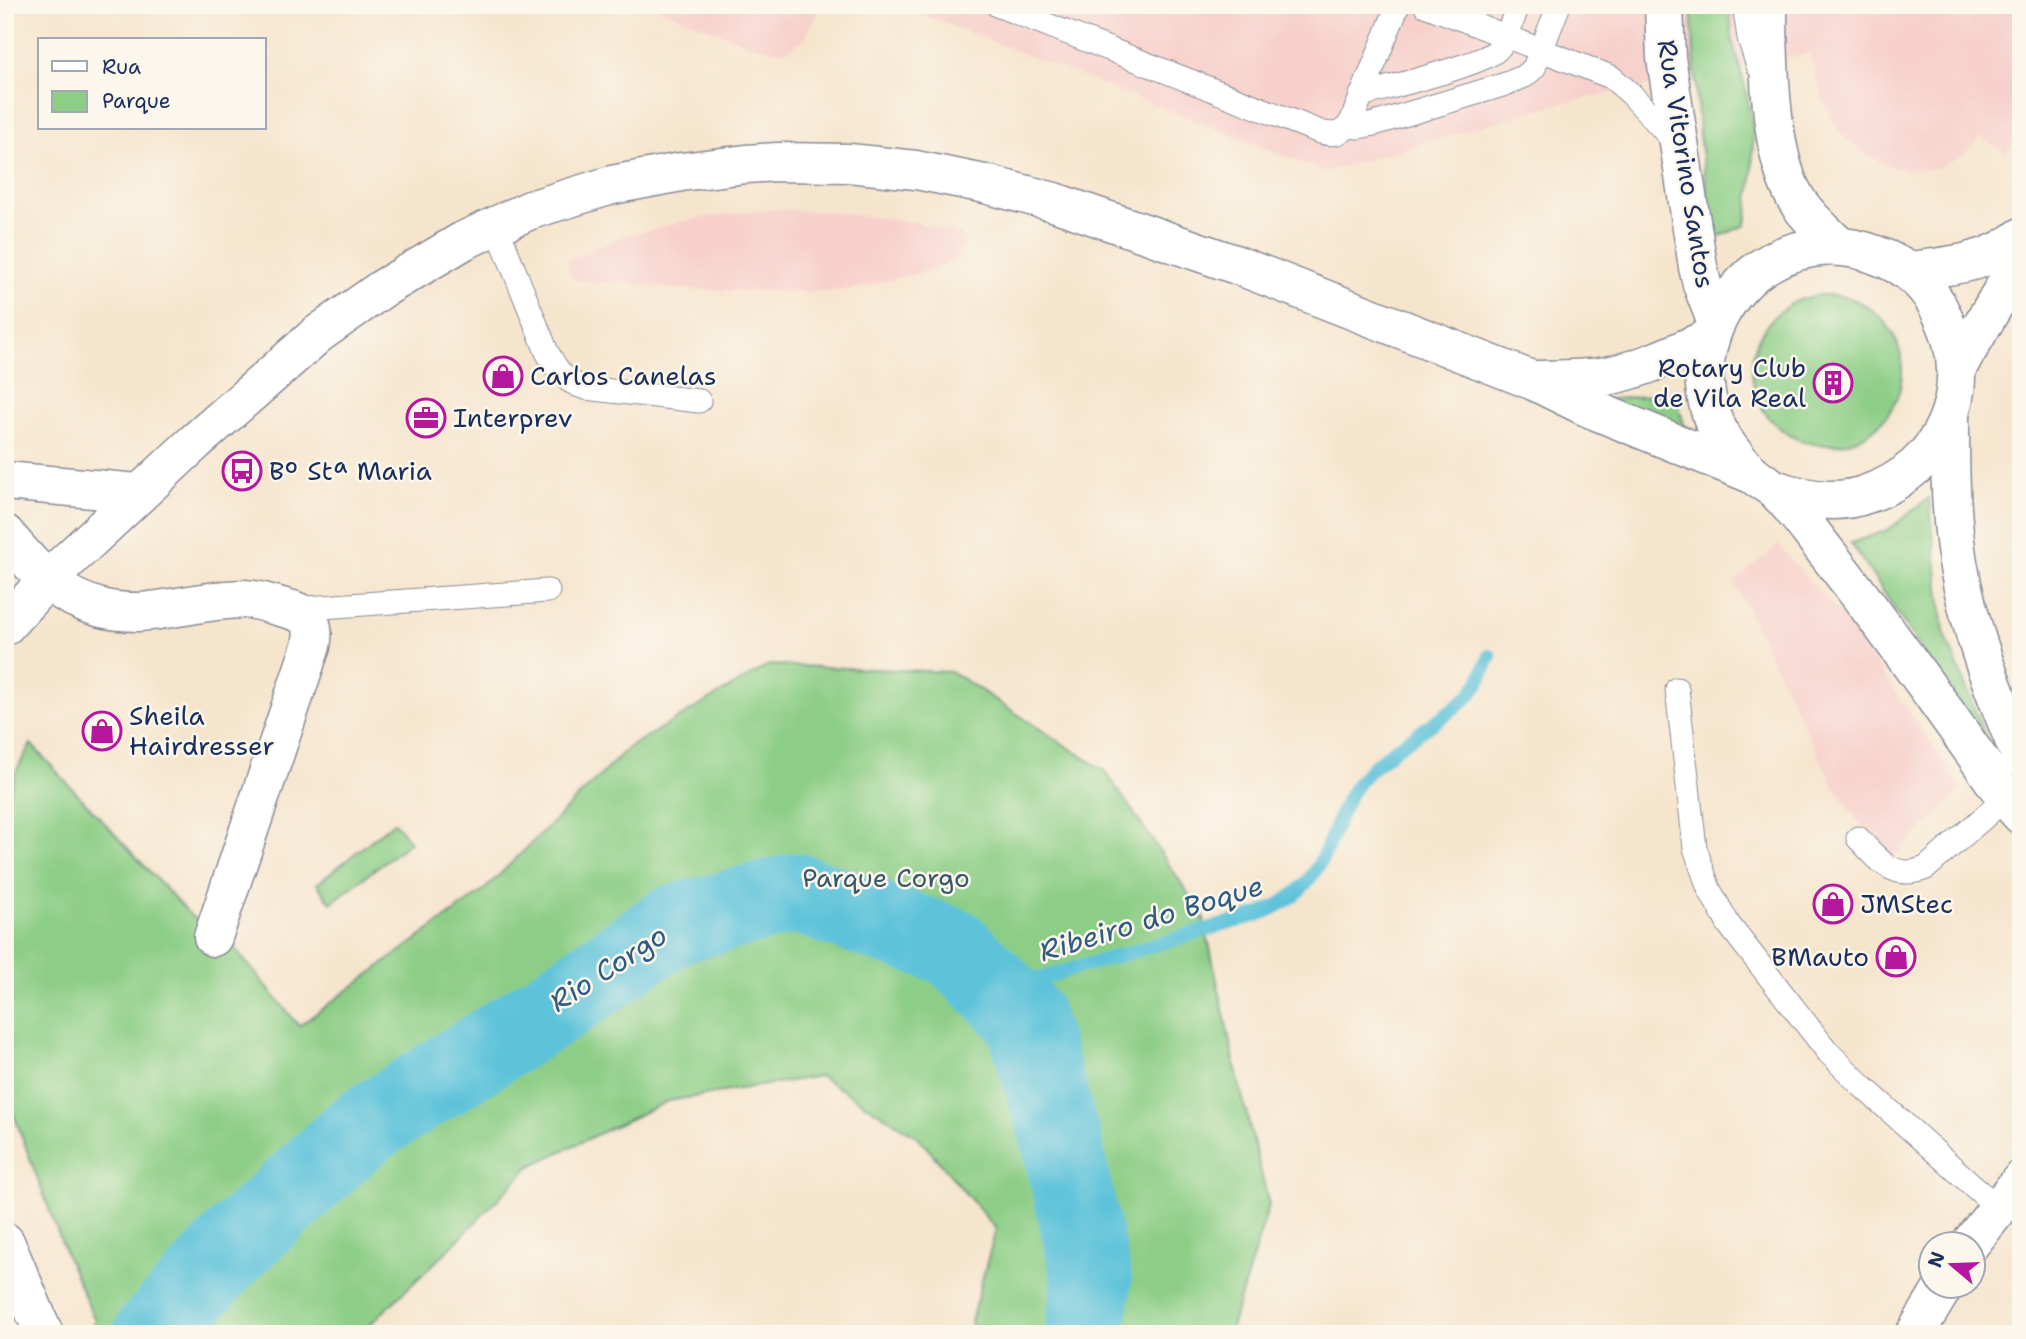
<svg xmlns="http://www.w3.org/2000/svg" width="2026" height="1339" viewBox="0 0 2026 1339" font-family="'Shantell Sans',sans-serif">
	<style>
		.built { fill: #f7d0cb }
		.green { fill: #8dce86; stroke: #547e72; stroke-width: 2 }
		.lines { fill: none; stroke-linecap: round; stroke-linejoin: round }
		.stream { stroke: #5dc2da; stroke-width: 14 }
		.river { stroke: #5dc2da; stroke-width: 80 }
		.lane-casing { stroke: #888a96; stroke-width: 25 }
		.street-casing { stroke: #888a96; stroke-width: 41 }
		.primary-casing { stroke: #888a96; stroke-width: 41 }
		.lane { stroke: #fff; stroke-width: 23 }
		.street { stroke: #fff; stroke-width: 38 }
		.primary { stroke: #fff; stroke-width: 38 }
		.labels { text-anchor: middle; stroke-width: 5; stroke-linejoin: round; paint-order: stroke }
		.street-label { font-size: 26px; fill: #1b2f5e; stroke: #fbf7ec }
		.poi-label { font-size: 26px; fill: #1b2f5e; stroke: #fbf7ec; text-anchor: start }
		.park-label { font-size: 26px; fill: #385768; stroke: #fbf7ec }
		.water-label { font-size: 28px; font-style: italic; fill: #2f5b83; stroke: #fbf7ec }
	</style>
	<rect width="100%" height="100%" fill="#fbf7ec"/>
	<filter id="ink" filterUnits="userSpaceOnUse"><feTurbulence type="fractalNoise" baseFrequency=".0143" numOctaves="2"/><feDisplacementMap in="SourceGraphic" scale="14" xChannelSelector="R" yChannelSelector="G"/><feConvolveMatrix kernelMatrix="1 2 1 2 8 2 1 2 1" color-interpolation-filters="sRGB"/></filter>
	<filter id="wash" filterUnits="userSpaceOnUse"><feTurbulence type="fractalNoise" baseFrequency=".00686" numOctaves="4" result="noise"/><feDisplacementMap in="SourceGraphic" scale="28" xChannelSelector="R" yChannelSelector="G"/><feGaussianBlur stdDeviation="1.57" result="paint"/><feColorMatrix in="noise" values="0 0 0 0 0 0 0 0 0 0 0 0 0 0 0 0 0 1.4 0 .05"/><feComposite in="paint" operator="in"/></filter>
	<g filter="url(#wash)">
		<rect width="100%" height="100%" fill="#f6e5cd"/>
		<g class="built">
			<path d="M649,5H821L806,37L790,49L780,51L757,47Z"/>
			<path d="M899,5H2021V128L2006,153L1980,137L1965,154L1937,168L1907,170L1891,167L1861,152L1839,132L1825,106L1809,54L1553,105L1325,172Z"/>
			<path d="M770,209L833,212L918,223L960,234L966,242L959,257L941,267L851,290L786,292L677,289L572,279L567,260L618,238L694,219Z"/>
			<path d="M1778,545L1845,621L1963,789L1887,863L1833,785L1734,582Z"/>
		</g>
		<g class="green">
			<path d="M1691,5H1729L1733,44L1746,90L1753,129L1752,178L1746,225L1713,239L1699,134Z"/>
			<circle cx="1827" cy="370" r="75"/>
			<path d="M1675,393L1687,435L1603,400Z"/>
			<path d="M1929,498L1944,632L1989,745L1926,656L1851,543L1888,530Z"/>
			<path d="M769,665L952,672L1105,771L1203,915L1237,1075L1269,1205L1229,1334H974L971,1321L996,1229L919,1138L820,1076L668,1101L530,1166L448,1250L360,1334H93L90,1328L95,1320L67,1257L5,1091V813L15,773L31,744L190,915L227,939L299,1026L484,890L629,747Z"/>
			<path d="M394,822L410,842L331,903L317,884Z"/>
		</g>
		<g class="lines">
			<path class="stream" d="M998,991L1257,915C1306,897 1319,870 1337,823C1344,806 1351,790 1363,777C1394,744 1437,725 1470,695L1478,684L1490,656"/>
			<path class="river" d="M153,1334L236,1244L361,1129L555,1006L673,925L796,893L953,947L1024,1016L1062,1143L1092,1279L1085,1334"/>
		</g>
	</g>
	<g filter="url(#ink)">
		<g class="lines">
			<defs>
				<g id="lane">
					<path d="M997,5L1320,132C1334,136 1343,134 1351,122L1398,5"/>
					<path d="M1425,5L1611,77L1631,94L1677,145"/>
					<path d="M1744,5L1749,38L1758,66"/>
					<path d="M1361,95C1386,88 1484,64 1497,50C1508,39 1512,20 1518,5"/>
					<path d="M1349,126L1359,127L1374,124L1506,84L1525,76L1534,68L1559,5"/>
					<path d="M496,225L547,352C557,370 564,382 585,388L699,401"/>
					<path d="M293,609L548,591"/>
					<path d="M1677,689L1695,848L1709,889L1729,925L1828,1052L1861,1085L1998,1208"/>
					<path d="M1858,838C1879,860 1893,881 1926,868L2006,798"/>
				</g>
				<g id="street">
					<path d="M1664,5L1666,58L1698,267L1702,284L1716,321"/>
					<path d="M1768,5C1768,57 1769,153 1795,197C1805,215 1823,230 1838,245"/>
					<path d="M5,481L138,493"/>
					<path d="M5,534C36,569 53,595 101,608C113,611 125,612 138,612C173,610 209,599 244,599C257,599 269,604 281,607C306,613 317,619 311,646L213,937"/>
					<path d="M1970,1244L2021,1180"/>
					<path d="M1915,1334L1944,1286"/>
				</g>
				<g id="primary">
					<path d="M1911,271C1949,266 1990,263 2021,237"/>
					<path d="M1957,368L2021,259"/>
					<path d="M1537,380C1560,379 1584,380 1607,376C1643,369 1676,353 1709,338"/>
					<path d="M1950,417C1950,465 1950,514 1958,562C1969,630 1995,694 2021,757"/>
					<path d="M1774,489C1802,499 1837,505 1867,494C1943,469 1977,389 1943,317C1929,285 1909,267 1876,255C1835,239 1788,246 1753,274C1715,307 1695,357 1709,407C1716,433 1734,458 1754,475C1760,481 1768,484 1774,489C1794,507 1810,532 1827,553C1890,633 1948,715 2006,798L2021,815"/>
					<path d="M5,626L46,581L195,442L318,334L382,289L463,241L530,210L612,185L681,172L746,164L777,162L849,163L916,170L985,184L1054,202L1237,265L1534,381L1589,408L1754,475"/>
					<path d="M5,1242L44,1334"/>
				</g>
			</defs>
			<use href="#lane" class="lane-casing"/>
			<use href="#street" class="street-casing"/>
			<use href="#primary" class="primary-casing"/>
			<use href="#lane" class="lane"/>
			<use href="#street" class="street"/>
			<use href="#primary" class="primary"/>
		</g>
	</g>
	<defs>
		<symbol id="shop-ring" viewBox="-11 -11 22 22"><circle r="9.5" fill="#fbf7ec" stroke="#b5179e" stroke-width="1.5"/><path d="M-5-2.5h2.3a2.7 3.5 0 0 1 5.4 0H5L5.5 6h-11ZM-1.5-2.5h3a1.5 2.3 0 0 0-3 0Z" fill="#b5179e"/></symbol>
		<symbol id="building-ring" viewBox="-11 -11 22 22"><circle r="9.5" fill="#fbf7ec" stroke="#b5179e" stroke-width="1.5"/><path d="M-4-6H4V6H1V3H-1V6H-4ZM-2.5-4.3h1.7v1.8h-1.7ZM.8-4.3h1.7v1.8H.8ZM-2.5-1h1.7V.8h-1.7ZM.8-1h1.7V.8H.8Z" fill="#b5179e"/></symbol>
		<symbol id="office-ring" viewBox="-11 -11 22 22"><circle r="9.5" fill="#fbf7ec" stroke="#b5179e" stroke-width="1.5"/><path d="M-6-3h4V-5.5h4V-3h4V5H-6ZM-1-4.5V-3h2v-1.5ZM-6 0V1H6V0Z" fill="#b5179e"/></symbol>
		<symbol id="bus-ring" viewBox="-11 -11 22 22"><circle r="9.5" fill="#fbf7ec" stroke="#b5179e" stroke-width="1.5"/><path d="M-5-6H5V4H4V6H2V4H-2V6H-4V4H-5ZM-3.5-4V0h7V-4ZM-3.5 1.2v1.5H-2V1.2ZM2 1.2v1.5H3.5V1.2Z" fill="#b5179e"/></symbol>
	</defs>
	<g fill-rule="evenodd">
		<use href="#shop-ring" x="481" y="354" width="44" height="44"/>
		<use href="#building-ring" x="1811" y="361" width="44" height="44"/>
		<use href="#office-ring" x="404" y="396" width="44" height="44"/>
		<use href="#bus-ring" x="220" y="449" width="44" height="44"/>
		<use href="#shop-ring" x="80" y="709" width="44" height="44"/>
		<use href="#shop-ring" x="1811" y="882" width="44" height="44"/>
		<use href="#shop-ring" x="1874" y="935" width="44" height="44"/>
	</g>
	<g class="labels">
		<g class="street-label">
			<text transform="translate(1686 164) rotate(81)" y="9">Rua Vitorino Santos</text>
		</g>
		<g class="poi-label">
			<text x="1806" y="377" text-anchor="end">Rotary Club<tspan x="1806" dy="30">de Vila Real</tspan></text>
			<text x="530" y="385">Carlos Canelas</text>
			<text x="453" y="427">Interprev</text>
			<text x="269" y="480">Bº Stª Maria</text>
			<text x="129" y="725">Sheila<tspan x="129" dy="30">Hairdresser</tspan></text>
			<text x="1860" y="913">JMStec</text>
			<text x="1869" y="966" text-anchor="end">BMauto</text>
		</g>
		<g class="park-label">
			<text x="886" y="887">Parque Corgo</text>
		</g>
		<g class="water-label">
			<text transform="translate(1151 918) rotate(-17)" y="10">Ribeiro do Boque</text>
			<text transform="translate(608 968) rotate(-33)" y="10">Rio Corgo</text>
		</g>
	</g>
	<rect width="2026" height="1339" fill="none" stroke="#fbf7ec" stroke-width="28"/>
	<rect x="38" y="38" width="228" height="91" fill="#fbf7ec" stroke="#a1a7b3" stroke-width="2"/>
	<rect x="52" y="61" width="35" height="10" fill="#ffffff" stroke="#a1a7b3" stroke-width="2"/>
	<text x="102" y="74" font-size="21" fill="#1b2f5e">Rua</text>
	<rect x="52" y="91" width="35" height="21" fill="#8dce86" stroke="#a1a7b3" stroke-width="2"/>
	<text x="102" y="108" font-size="21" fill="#1b2f5e">Parque</text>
	<g transform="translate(1952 1265) rotate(289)"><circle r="33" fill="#fbf7ec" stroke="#a1a7b3" stroke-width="2"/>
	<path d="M0-5L12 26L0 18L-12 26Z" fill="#b5179e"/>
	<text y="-10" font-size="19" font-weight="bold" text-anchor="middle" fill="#1b2f5e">N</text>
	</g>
</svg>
